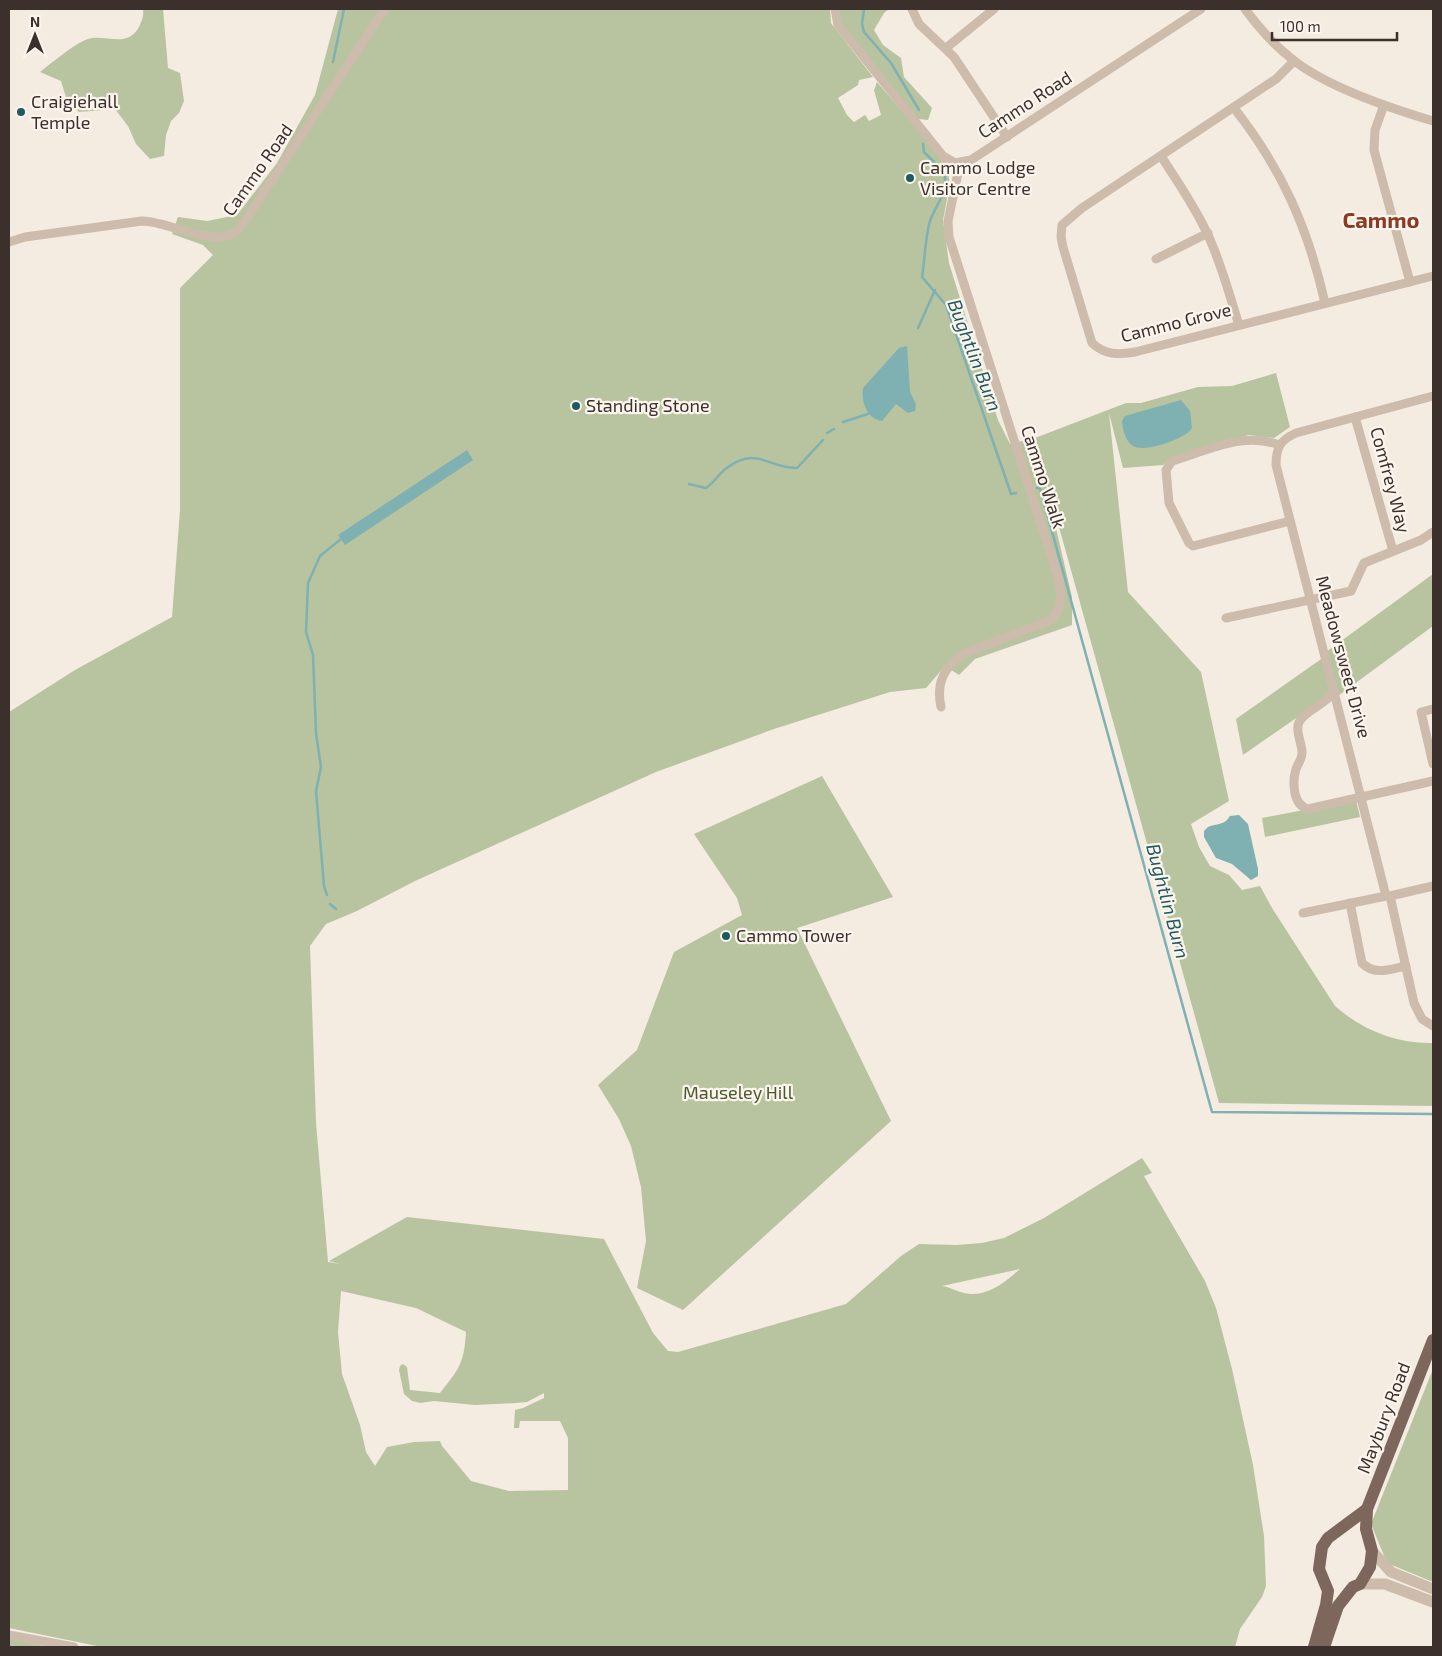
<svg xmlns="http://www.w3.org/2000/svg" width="1442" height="1656" viewBox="0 0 1442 1656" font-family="'Exo 2',sans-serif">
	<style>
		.green { fill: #b8c4a0; fill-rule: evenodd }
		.water { fill: #7fb0b2 }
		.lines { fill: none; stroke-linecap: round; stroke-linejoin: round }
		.stream { stroke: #7fb0b2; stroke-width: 2.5 }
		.minor { stroke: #cdbbac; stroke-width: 9 }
		.tertiary { stroke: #cdbbac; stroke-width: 11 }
		.primary { stroke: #7d675c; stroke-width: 12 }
		.poi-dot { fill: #1f5a5e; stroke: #fbf5ee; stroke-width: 2 }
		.labels { text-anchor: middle; stroke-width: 4.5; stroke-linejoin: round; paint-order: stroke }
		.poi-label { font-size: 18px; fill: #3b302b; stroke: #fbf5ee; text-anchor: start }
		.street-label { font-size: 18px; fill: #3b302b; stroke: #fbf5ee }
		.park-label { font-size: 18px; fill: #4a5a2e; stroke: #fbf5ee }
		.water-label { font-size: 19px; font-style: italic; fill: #1f5a5e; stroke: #fbf5ee }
		.district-label { font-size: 22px; font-weight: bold; fill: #8c3b22; stroke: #fbf5ee }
	</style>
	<rect width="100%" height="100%" fill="#f4ebe1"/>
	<g class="green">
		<path d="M143,9H163L168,68L180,73L184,101L179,113L171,121L166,135L164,156L150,159L136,144L128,126L115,109L79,112L67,100L61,81L40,72C54,61 69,48 85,40C104,32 126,50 139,27C142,20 144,17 143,9Z"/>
		<path d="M338,9H830L831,23L873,77L859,80L858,85L838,98L847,115L854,122L865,115L869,121L881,115L874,90L877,82L943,159L949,171V189L943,220L949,263L998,420L1010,444L1035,438L1126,403H1141L1198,387L1232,386L1276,373L1290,427L1274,438L1249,435L1172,457L1163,465L1123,468L1109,413L1128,592L1201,672L1229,801L1191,824L1199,847L1210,866L1229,875L1242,890L1260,886L1272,908L1335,1006C1362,1030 1397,1044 1433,1043V1106L1219,1103L1039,455L1072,597V625L975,659L959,675L945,666L926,688L890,692L774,729L656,772L415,881L357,911L326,924L310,946L316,1123L328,1262L340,1264L329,1261L407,1217L604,1239L653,1333L668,1351L678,1352L846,1304L901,1256L919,1244L956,1245L982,1243L1004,1238L1044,1218L1142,1158L1152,1173L1144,1176L1205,1281L1216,1308L1232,1369L1253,1465L1264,1536L1266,1586L1262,1597L1240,1629L1235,1647H102L9,1628V712L75,670L172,617L180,510V288L213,255L203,245L172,234L178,217L207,221L237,215L277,163L315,95ZM1020,1269C1005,1282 987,1298 964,1293C956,1291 950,1287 942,1286ZM341,1291L416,1308L466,1332C464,1364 459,1369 440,1393L410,1390L407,1367L403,1364L400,1366L399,1370L404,1394L412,1401L420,1403L434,1401L475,1405L516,1403L527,1402L544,1393V1398L523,1408L515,1410L514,1428H519L520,1421H560L568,1438V1490L509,1491L471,1481L442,1446L440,1441L414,1442L387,1447L375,1466L366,1452L360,1425L342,1374L338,1332Z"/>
		<path d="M837,9H889L884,13L874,30L883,45L901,58L904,77L932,108L928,120L918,119L839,21Z"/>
		<path d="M1433,574V626L1338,696L1326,652Z"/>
		<path d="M1324,657L1335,691L1243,755L1236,719Z"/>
		<path d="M822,776L893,897L797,928L891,1121L683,1310L637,1288L646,1241L641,1187L631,1146L619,1119L598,1085L637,1050L674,952L742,915L737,898L694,834Z"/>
		<path d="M1356,800L1360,817L1265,837L1262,818Z"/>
		<path d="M1433,1369V1582L1387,1563L1371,1524Z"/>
		<path d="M9,1639L49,1647H9Z"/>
	</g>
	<g class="water">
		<path d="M907,346L910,392L916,404L915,411L908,413L896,404L882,421C867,419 861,402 863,388L899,348Z"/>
		<path d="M1181,400L1190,411L1192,428C1185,439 1145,453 1133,446C1125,441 1123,430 1122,421L1125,416Z"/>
		<path d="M467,450L473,460L345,545L338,535Z"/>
		<path d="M1239,815L1248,824L1258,869V876L1251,880L1232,864L1216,858L1204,837V831L1208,827C1217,823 1224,826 1230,816Z"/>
	</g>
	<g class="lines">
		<g class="stream">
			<path d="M864,9L862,24L864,32L891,63L919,110"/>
			<path d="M333,62L344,9"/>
			<path d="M923,144L924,152L944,172C949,192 936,204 930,221C925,238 925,259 922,277L946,305L1011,494L1016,493"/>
			<path d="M918,328L935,290"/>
			<path d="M843,422L868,414"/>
			<path d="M827,433L834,429"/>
			<path d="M689,484L706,488C715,482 719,473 728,467C758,446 766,468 797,468L823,440"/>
			<path d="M1037,488H1040L1212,1112L1433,1114"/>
			<path d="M327,895L324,886L316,791L321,767L316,733L313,655L306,632L308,583L320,556L341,539"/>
			<path d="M330,904L336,909"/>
		</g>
		<g class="minor">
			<path d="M835,9L838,25L943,156L955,163L971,160L1201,9"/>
			<path d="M912,9L919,24L954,57L1007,137"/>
			<path d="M1245,9C1259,28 1274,45 1292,59C1325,86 1393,109 1433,121"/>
			<path d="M946,48L994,9"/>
			<path d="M1294,61L1276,79L1082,208L1062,225L1061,237L1063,247L1092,343C1105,355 1118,355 1135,352L1433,276"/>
			<path d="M1384,105L1375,130L1374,150L1410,282"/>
			<path d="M1234,108C1282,169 1308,228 1325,303"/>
			<path d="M1161,156C1177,181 1194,205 1207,233C1221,262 1229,294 1239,325"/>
			<path d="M9,242L25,237L142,221C167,221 214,247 234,233C240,229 245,221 249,215L385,9"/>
			<path d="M1156,259L1208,233"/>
			<path d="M1433,396L1296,433C1280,440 1276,448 1276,465L1386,896H1390L1414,1003L1422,1019L1433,1026"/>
			<path d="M1355,417L1393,551"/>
			<path d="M1279,445C1244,431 1206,451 1172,461L1166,470L1169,503L1189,543L1193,546L1290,521"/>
			<path d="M1226,618L1351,591L1364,563L1421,540L1433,532"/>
			<path d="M1335,691C1325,704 1311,708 1302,718C1293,727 1301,740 1302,751C1303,758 1298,763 1296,769C1292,783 1293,805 1308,809L1433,781"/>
			<path d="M941,707C936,684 943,668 963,654L1051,620C1072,602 1053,564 1047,543L949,237L948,221L960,163"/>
			<path d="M1433,709L1421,712L1433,764"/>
			<path d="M1390,896L1433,886"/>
			<path d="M1350,903L1362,963C1375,976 1390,969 1406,966"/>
			<path d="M1303,913L1386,896"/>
			<path d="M9,1635L74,1647"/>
		</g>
		<g class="tertiary">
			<path d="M1372,1551L1391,1572L1433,1589"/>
			<path d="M1360,1584H1385L1433,1602"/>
		</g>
		<g class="primary">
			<path d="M1314,1647L1326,1605L1328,1591L1319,1569L1322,1547L1328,1538L1367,1509"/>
			<path d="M1324,1647L1338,1606L1353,1587L1360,1584L1370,1567L1372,1551L1366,1529L1367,1509L1433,1340"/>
		</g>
	</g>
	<g class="poi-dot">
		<circle cx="21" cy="112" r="5"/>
		<circle cx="910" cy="178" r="5"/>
		<circle cx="576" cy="406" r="5"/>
		<circle cx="726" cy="936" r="5"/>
	</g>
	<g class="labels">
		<g class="poi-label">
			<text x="31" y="108">Craigiehall<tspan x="31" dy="21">Temple</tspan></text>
			<text x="920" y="174">Cammo Lodge<tspan x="920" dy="21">Visitor Centre</tspan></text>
			<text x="586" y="412">Standing Stone</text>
			<text x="736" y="942">Cammo Tower</text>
		</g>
		<g class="street-label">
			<text transform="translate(1025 105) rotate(-33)" y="6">Cammo Road</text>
			<text transform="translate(258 170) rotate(-55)" y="6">Cammo Road</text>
			<text transform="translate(1176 323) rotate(-14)" y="6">Cammo Grove</text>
			<text transform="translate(1043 477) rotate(72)" y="6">Cammo Walk</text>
			<text transform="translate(1390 480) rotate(75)" y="6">Comfrey Way</text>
			<text transform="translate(1343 657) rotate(75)" y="6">Meadowsweet Drive</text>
			<text transform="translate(1384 1418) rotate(-69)" y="6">Maybury Road</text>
		</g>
		<g class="park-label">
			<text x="738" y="1099">Mauseley Hill</text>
		</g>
		<g class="water-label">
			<text transform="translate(975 355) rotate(69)" y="7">Bughtlin Burn</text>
			<text transform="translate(1168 901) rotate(75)" y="7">Bughtlin Burn</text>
		</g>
		<g class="district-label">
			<text x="1381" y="228">Cammo</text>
		</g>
	</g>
	<rect width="1442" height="1656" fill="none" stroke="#3b302b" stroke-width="20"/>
	<g transform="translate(35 35)" stroke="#fbf5ee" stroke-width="4" paint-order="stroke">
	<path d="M0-4L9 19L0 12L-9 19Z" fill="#3b302b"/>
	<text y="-8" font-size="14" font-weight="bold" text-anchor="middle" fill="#3b302b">N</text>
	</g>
	<path d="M1272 32v8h125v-8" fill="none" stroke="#3b302b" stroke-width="2.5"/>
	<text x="1280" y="32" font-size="15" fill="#3b302b" stroke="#fbf5ee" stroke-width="4" paint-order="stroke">100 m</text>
</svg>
